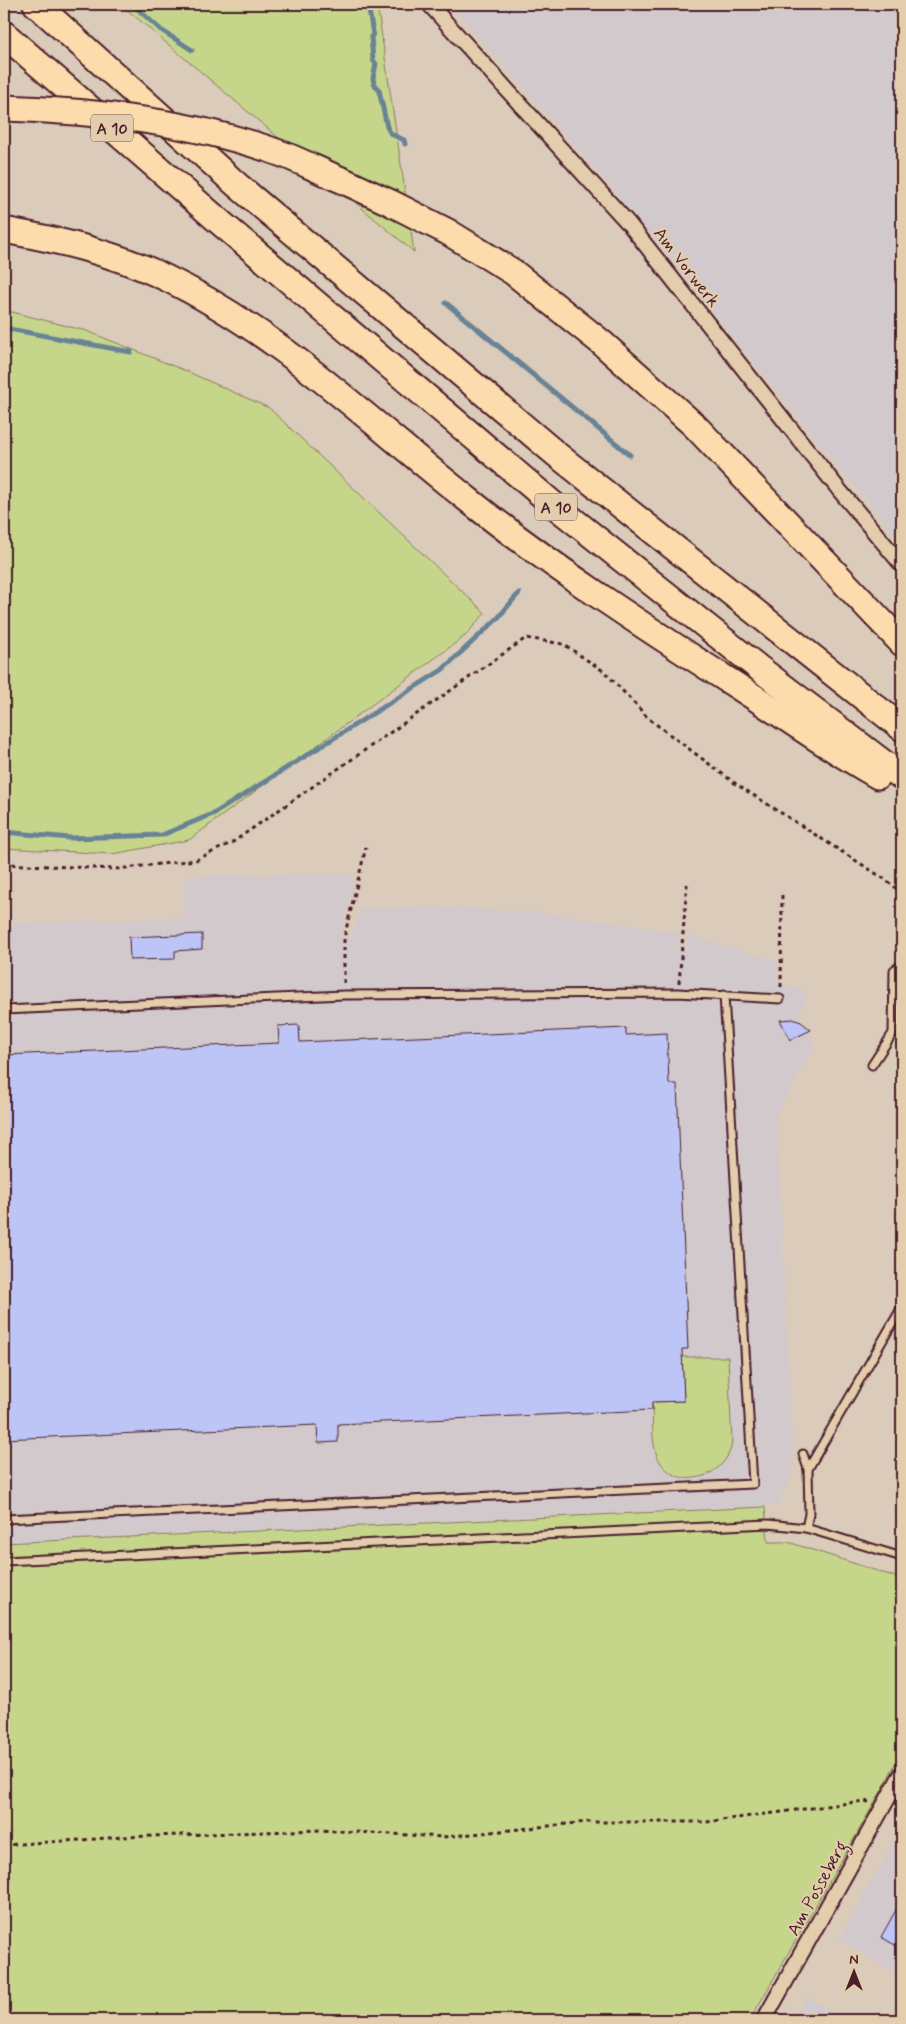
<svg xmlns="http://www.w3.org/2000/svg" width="906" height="2024" viewBox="0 0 906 2024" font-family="Mynerve,sans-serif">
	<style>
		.built { fill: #d2c9cd }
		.green { fill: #c5d68b; stroke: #887a5b }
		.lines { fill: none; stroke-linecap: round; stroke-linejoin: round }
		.stream { stroke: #698396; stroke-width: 5 }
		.building { fill: #bdc4f6; stroke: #4a1f2b }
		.service-casing { stroke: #4a1f2b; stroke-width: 11 }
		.minor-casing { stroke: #4a1f2b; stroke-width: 18 }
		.motorway-casing { stroke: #4a1f2b; stroke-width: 29 }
		.path { stroke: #4a1f2b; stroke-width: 3; stroke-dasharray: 4 4; stroke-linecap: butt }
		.service { stroke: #e3cdac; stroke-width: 7 }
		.minor { stroke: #e3cdac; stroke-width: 14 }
		.motorway { stroke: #fcdcac; stroke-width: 25 }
		.motorway-bridge-casing { stroke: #4a1f2b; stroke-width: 29; stroke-linecap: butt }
		.motorway-bridge { stroke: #fcdcac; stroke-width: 25 }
		.labels { text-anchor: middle; stroke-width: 4; stroke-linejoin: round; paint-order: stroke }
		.shield { fill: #e3cdac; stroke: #785352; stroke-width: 1 }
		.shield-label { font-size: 16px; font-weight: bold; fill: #4a1f2b }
		.street-label { font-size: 18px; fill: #4a1f2b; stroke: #e3cdac }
	</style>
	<rect width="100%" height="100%" fill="#dbcbbb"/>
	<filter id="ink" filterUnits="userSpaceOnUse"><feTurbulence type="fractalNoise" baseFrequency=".02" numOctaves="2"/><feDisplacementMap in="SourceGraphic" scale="10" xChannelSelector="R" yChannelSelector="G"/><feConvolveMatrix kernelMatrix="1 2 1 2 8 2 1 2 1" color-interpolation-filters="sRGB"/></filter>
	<g filter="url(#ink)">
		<g class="built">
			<path d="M450,4H902V544L606,181Z"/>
			<path d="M355,874L339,938L352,937L360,909L434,907L536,912L679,932L678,946L687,947L688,935L777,961L776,982L808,992L798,1020L808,1028L815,1046L776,1115L793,1458L792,1478L788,1480L779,1505L4,1543V924L184,918V877L241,875Z"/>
			<path d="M902,1826V1976L839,1940Z"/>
			<path d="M807,1997L848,2020H794Z"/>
		</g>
		<g class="green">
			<path d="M121,4H377L414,252L125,8Z"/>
			<path d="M4,310L87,331L186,371L269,408L485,613L465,636L189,840L112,854L4,848Z"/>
			<path d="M682,1357H728C729,1378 730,1400 731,1422C731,1430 733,1441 731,1448C720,1482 672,1491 657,1456C651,1441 653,1419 652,1402L684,1401Z"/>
			<path d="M765,1507L768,1542H788L902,1579V1750L883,1788L750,2020H4V1543Z"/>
		</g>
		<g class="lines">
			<g class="stream">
				<path d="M132,4L161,30L192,50"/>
				<path d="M368,4L373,34L371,37L373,60L376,64L373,78L374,84L379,90L387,127L391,134L404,140L405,144"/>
				<path d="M446,303L630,455"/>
				<path d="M4,328L131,352"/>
				<path d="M4,832L70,838L162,835L215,813L442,670L497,619L519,593"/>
			</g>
		</g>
		<g class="building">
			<path d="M202,934V949L175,951V959L130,960L129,937Z"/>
			<path d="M793,1019L801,1022L811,1030L790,1040L780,1020Z"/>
			<path d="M299,1025L300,1042L626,1028V1035L667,1033L669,1084H677L688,1349H682L684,1401L652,1402V1410L338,1424V1442L318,1443L317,1425L4,1439V1055L279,1043L278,1026Z"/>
			<path d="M902,1899V1949L881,1937Z"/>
		</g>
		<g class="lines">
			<defs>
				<g id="service">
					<path d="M4,1010L344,995L678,993L780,999"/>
					<path d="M872,1065L893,1033L894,970L900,966L902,967"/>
					<path d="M803,1454L808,1469"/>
					<path d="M4,1519L753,1484L724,995"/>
					<path d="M806,1528L809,1514L808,1469L902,1307"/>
					<path d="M4,1561L768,1524L806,1528L902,1557"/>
				</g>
				<g id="minor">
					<path d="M429,4L629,224L840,491L902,565"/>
					<path d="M764,2020L902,1773"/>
				</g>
				<g id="motorway">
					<path d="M36,4L237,185L556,454L902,728"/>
					<path d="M4,34L221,223L554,505L760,669L902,777"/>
					<path d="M344,181L391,203L448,232L513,272L602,343L695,426L902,643"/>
					<path d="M4,230C58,240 114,253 164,277C281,333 370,423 471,502C555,569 646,628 737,686C784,716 830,749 878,776"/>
				</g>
			</defs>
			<use href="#service" class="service-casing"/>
			<use href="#minor" class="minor-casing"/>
			<use href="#motorway" class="motorway-casing"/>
			<g class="path">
				<path d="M4,864L116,869L196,860L233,842L526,638L563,644L605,672L649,719L736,784L883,878L902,893"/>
				<path d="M344,983V938L366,847"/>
				<path d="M679,983L687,884"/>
				<path d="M781,987L782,895"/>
				<path d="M4,1845L124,1837L320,1830L443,1837L587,1822H706L864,1801L869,1802"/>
			</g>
			<use href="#service" class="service"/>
			<use href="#minor" class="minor"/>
			<use href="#motorway" class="motorway"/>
			<defs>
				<path id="motorway-bridge" d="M4,108C96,111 197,122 285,155C305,163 324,173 344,181"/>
			</defs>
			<use href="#motorway-bridge" class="motorway-bridge-casing"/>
			<use href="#motorway-bridge" class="motorway-bridge"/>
		</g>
	</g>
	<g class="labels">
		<g class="shield">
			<rect x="91" y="114.5" width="42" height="27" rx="4"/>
			<rect x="535" y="493.5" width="42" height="27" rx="4"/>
		</g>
		<g class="shield-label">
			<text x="112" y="134">A 10</text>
			<text x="556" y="513">A 10</text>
		</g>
		<g class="street-label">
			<text transform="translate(687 267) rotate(52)" y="6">Am Vorwerk</text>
			<text transform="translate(817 1888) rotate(-61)" y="6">Am Posseberg</text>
		</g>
	</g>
	<rect width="906" height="2024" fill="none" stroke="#e3cdac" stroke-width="20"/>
	<rect x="10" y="10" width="886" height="2004" fill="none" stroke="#4a1f2b" stroke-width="2" filter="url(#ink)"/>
	<g transform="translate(854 1972)" stroke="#e3cdac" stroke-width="4" paint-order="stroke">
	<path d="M0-4L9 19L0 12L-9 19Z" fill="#4a1f2b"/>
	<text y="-8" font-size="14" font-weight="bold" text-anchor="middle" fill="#4a1f2b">N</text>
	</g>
</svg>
